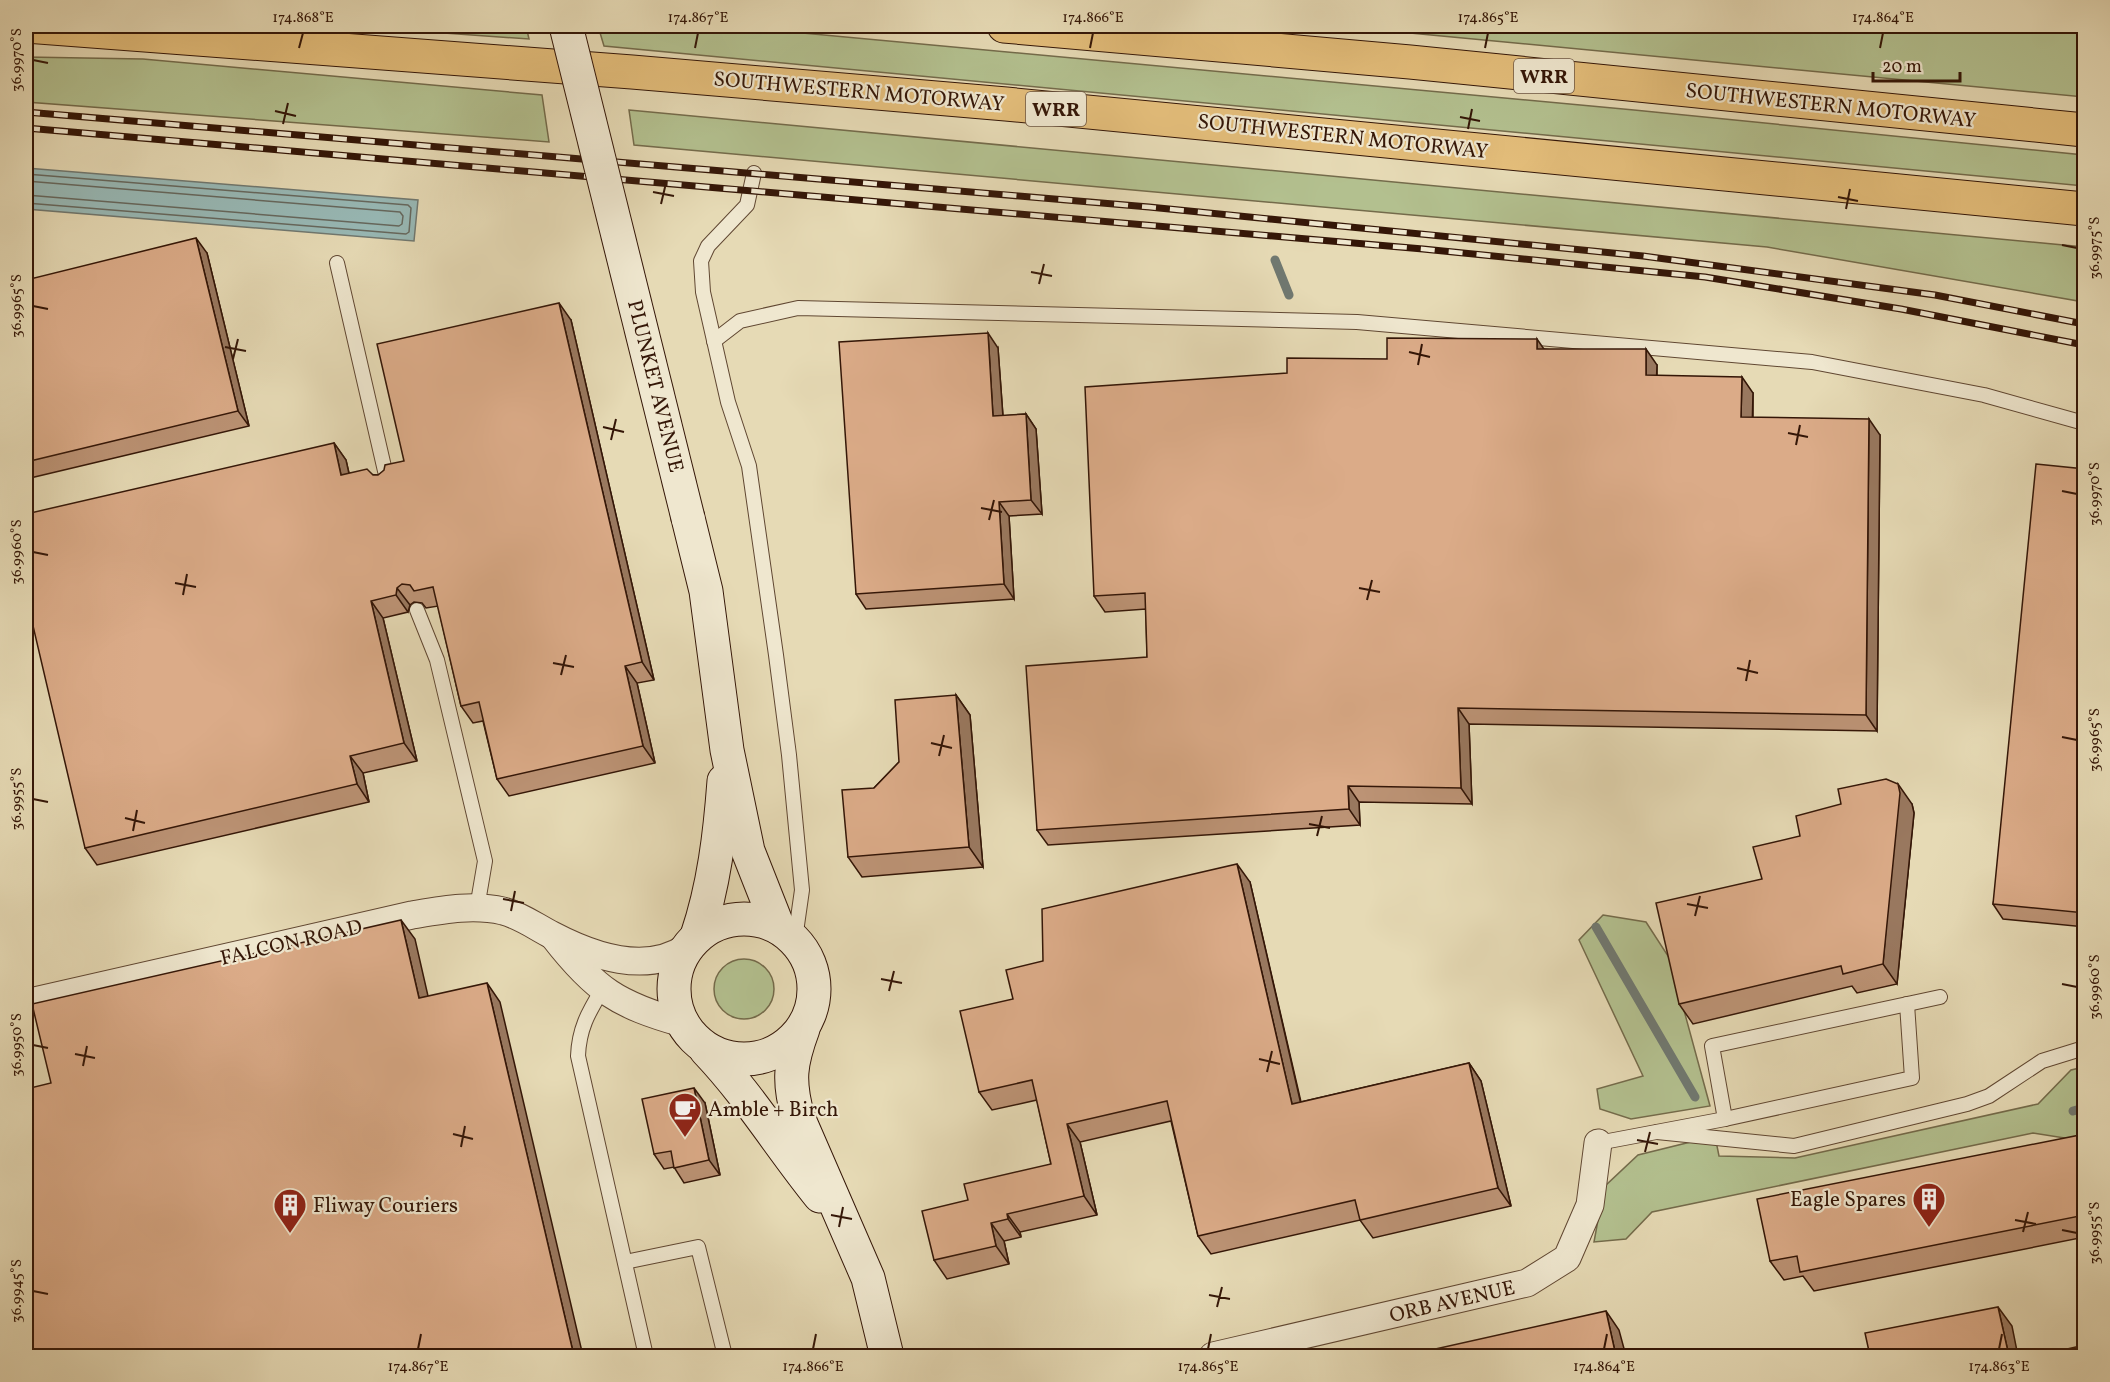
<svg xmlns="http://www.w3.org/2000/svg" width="2110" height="1382" viewBox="0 0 2110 1382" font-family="Vollkorn,serif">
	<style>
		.green { fill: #b3c08f; stroke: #746b4b; stroke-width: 1.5 }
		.water { fill: #98b9b6; stroke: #707870; stroke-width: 1.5 }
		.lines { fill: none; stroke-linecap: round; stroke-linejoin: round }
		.shore { stroke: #66685e; stroke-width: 1.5 }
		.stream { stroke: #707870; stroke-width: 9 }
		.lane-casing { stroke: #604732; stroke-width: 16 }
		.street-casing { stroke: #604732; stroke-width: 29 }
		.secondary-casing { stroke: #341607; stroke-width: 35 }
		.highway-casing { stroke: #341607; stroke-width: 35 }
		.lane { stroke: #efe7cf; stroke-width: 14 }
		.street { stroke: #efe7cf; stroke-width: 27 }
		.secondary { stroke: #efe7cf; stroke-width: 33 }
		.highway { stroke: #e3bd7a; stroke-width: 33 }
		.rail-casing { stroke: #341607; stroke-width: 7 }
		.rail { stroke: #efe7cf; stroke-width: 4.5; stroke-dasharray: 14; stroke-linecap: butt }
		.secondary-bridge-casing { stroke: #341607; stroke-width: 35; stroke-linecap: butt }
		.secondary-bridge { stroke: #efe7cf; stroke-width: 33 }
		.wall { fill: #bc9375; stroke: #341607; stroke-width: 1.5 }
		.shaded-wall { fill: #99785f; stroke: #341607; stroke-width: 1.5 }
		.building { fill: #dbab88; stroke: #341607; stroke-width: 1.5 }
		.ticks { fill: none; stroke: #341607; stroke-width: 2 }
		.labels { text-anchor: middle; stroke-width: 4.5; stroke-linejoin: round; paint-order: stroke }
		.shield { fill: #efe7cf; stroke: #6c5543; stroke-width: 1.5 }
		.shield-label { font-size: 20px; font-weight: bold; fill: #341607 }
		.street-label { font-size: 21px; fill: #341607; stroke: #efe7cf }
		.poi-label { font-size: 21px; fill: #341607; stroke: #efe7cf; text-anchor: start }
		.neatline { fill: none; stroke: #341607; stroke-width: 2 }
		.ticks-label { font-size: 15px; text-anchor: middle; fill: #341607 }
	</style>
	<rect width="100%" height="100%" fill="#e6dab5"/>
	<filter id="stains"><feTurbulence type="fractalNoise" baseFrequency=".00333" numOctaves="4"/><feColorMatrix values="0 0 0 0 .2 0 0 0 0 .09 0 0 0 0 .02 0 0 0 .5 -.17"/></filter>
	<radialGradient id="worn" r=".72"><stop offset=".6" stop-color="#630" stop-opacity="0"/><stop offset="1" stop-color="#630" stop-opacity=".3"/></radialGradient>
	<g class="green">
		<path d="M346,26H526L529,39Z"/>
		<path d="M598,26H728L1634,110L2084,155V186L604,46Z"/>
		<path d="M1336,26H2084V97Z"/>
		<path d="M26,57L143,59L542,95L549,142L26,102Z"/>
		<path d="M629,110L2084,247V302L1767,247L634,145Z"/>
		<path d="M1603,915L1646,922L1670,959L1710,1106L1631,1119L1600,1109L1597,1089L1643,1076L1579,940Z"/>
		<circle cx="744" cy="989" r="30"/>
		<path d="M2084,1067V1138L2071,1139L2033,1133L1652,1212L1626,1239L1594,1242L1604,1187L1638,1155L1715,1136L1719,1156L1795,1158L2038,1104L2071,1070Z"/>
	</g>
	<path class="water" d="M26,168L418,200L414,241L26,209Z"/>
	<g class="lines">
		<g class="shore">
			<path d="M26,174L408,205L411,208L409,232L406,234L26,203"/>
			<path d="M26,181L400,212L403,216L402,224L399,226L26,195"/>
		</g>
		<g class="stream">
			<path d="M1275,260L1289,295"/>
			<path d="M1596,927L1695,1097"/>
			<path d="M2073,1111L2084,1108"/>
		</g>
		<defs>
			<g id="lane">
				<path d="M754,173L747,205L708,246L701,261L703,292L728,402L749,466L776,655L789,755L802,890L795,939"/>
				<path d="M337,263L388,484"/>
				<path d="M714,341L740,321L798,308L1357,322L1812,362L1984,395L2084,423"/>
				<path d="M417,610L437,660L485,861L477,908"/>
				<path d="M602,990C588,1013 579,1029 578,1056L646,1356"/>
				<path d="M1725,1119L1712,1046L1940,997"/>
				<path d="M1657,1132L1794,1146L1967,1104L1989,1096L2042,1061L2084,1048"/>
				<path d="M1598,1143L1725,1119L1912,1078L1907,1004"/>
				<path d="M625,1262L698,1247L725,1356"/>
			</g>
			<g id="street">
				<path d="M554,937C595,990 618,1005 682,1023"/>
				<path d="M26,1003L412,915C442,910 473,904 503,911C522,916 536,927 552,935C592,956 647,975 687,947"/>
				<path d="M1213,1356L1527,1283L1567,1258L1590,1205L1598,1143"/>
			</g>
			<g id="secondary">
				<path d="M688,518L706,591L727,750L748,851L778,927"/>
				<circle cx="744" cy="989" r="70"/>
				<path d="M697,936C714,886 720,834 724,781"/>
				<path d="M803,1029C790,1064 788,1081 798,1117L868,1278L887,1356"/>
				<path d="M706,1050C749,1095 781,1148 820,1196"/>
			</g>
			<g id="highway">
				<path d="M26,26L632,72L1006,104L2084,209"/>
				<path d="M1004,26L1410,62L2084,130"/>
			</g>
		</defs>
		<use href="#lane" class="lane-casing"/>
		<use href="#street" class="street-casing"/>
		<use href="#secondary" class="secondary-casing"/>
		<use href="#highway" class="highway-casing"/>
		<use href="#lane" class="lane"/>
		<use href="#street" class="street"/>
		<use href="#secondary" class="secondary"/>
		<use href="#highway" class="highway"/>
		<defs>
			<g id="rail">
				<path d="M26,112L1149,207L1643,256L1935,295L2084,324"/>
				<path d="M26,128L1423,249L1705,277L1901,309L2084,345"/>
			</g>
		</defs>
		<use href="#rail" class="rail-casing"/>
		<use href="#rail" class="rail"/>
		<defs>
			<path id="secondary-bridge" d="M566,26L688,518"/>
		</defs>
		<use href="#secondary-bridge" class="secondary-bridge-casing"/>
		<use href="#secondary-bridge" class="secondary-bridge"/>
	</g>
	<g class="wall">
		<path d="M207,253L249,426L26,479V280Z"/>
		<path d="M571,320L654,680L637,683L655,763L509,796L497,779L483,721L473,723L461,706L438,606L426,608L422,603L414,602L410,605L408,612L383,618L417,761L363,773L369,802L97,865L85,848L334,443L346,460L349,473L378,475L404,461Z"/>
		<path d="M998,348L1003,416L1026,414L1036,429L1042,514L1009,516L1014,599L866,609L856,594Z"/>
		<path d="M1544,349L1657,365V376L1753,393V418L1880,435L1877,731L1469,724L1472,804L1359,802L1360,825L1048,845L1037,830L1147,657L1146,609L1105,612L1094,596L1387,359Z"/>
		<path d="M2085,469V927L2003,919L1993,904Z"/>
		<path d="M956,695L970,715L983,867L862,877L848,857L874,788L899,762Z"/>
		<path d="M1841,804H1912L1914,813L1897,984L1857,993L1852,986L1693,1024L1679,1004L1762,879L1800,836Z"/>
		<path d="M1250,882L1301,1102L1469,1063L1481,1081L1511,1206L1373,1238L1360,1220L1211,1254L1198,1236L1171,1121L1080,1142L1097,1215L1020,1232L1021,1237L1004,1241L1009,1264L947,1279L934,1260L968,1200L1051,1164L1037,1100L992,1110L979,1092L1013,999L1043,961Z"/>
		<path d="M705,1103L720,1175L684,1183L674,1167L664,1169L654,1154Z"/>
		<path d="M2085,1134V1237L1814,1291L1803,1276L1784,1280L1770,1261Z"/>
	</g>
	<g class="shaded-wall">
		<path d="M196,238L207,253L249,426L238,411Z"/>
		<path d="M559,303L571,320L654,680L642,662Z"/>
		<path d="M988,333L998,348L1004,431L993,416Z"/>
		<path d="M1537,339L1548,355L1537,349Z"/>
		<path d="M1646,349L1657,365L1656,391L1646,375Z"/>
		<path d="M1742,377L1753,393L1752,433L1741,417Z"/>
		<path d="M1026,414L1036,429L1042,514L1031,500Z"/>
		<path d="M1869,419L1880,435L1877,731L1866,715Z"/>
		<path d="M334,443L346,460L353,492L341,475Z"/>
		<path d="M999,502L1009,516L1014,599L1004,584Z"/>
		<path d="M397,588L410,605L408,612L396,595Z"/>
		<path d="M371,601L383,618L417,761L404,743Z"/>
		<path d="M625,666L637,683L655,763L643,746Z"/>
		<path d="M956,695L970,715L983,867L969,847Z"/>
		<path d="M1458,708L1469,724L1472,804L1461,788Z"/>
		<path d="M350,756L363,773L369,802L357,784Z"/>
		<path d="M1898,784L1912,804L1914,813L1897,984L1883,964Z"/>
		<path d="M1348,786L1359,802L1360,825L1349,809Z"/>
		<path d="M1237,864L1250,882L1305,1122L1292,1104Z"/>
		<path d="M401,920L415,939L433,1018L419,998Z"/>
		<path d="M487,983L500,1002L583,1356H574Z"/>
		<path d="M1469,1063L1481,1081L1511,1206L1498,1188Z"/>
		<path d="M694,1088L705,1103L720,1175L709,1160Z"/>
		<path d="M1067,1124L1080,1142L1097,1215L1084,1196Z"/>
		<path d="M1007,1214L1020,1232L1021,1237L1008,1219Z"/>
		<path d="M991,1223L1004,1241L1009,1264L996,1246Z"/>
		<path d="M1998,1307L2012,1326L2018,1356H2009Z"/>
		<path d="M1606,1311L1619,1330L1626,1356H1616Z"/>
	</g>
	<g class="building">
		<path d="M196,238L238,411L26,462V280Z"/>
		<path d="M559,303L642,662L625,666L643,746L497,779L479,702L461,706L433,587L414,591L410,585L402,584L397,588L396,595L371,601L404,743L350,756L357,784L85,848L26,596V514L334,443L341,475L367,469L373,475H378L384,470L385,465L404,461L377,344Z"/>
		<path d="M988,333L993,416L1026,414L1031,500L999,502L1004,584L856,594L839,342Z"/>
		<path d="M1387,338L1537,339V349H1646V375L1742,377L1741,417L1869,419L1866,715L1458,708L1461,788L1348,786L1349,809L1037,830L1026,666L1147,657L1145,593L1094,596L1085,387L1287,373V358L1387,359Z"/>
		<path d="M2036,464L2085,469V913L1993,904Z"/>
		<path d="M956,695L969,847L848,857L842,790L874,788L899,762L895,700Z"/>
		<path d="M1886,779L1898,784L1900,793L1883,964L1843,974L1841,966L1679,1004L1656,903L1762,879L1753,847L1800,836L1796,816L1841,804L1838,789Z"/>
		<path d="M1237,864L1292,1104L1469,1063L1498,1188L1360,1220L1355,1200L1198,1236L1167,1101L1067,1124L1084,1196L1007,1214L1008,1219L991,1223L996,1246L934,1260L922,1211L968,1200L964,1184L1051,1164L1032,1080L979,1092L960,1011L1013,999L1006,970L1043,961L1042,909Z"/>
		<path d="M401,920L419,998L487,983L574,1356H26V1089L51,1083L32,1004Z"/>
		<path d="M694,1088L709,1160L674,1168L671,1151L654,1154L642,1099Z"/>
		<path d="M2085,1134V1215L1800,1272L1797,1256L1770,1261L1757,1199Z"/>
		<path d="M1998,1307L2009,1356H1870L1865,1333Z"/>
		<path d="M1606,1311L1616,1356H1404Z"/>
		<path d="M2085,1345V1356H2036Z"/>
	</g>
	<path class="ticks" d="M299,48L303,33M695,48L698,33M1090,48L1093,33M1485,48L1488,33M1880,48L1883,33M33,60L48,63M275,111L296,116M1460,117L1480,121M283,124L288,103M1468,129L1472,109M653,192L674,196M1838,197L1858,201M661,204L666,183M1846,209L1850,189M2062,245L2077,248M1031,272L1052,276M1039,284L1044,264M33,306L48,309M225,347L246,351M1409,352L1430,357M233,359L238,339M1418,365L1422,344M603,427L624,432M1788,433L1808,437M611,440L616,419M1796,445L1800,425M2062,491L2077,494M981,508L1002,512M989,520L994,500M33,552L48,555M175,583L196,587M1359,588L1380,592M183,595L187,574M1367,600L1372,580M553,663L574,667M1737,668L1758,673M561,675L566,655M1746,681L1750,660M2062,737L2077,740M931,743L952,748M939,756L944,735M33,799L48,802M125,818L145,823M1309,824L1330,828M133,831L137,810M1317,836L1322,816M503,899L524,903M1687,904L1708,908M511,911L515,891M1695,916L1700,896M881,979L902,983M2062,984L2077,987M889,991L894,971M33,1045L48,1048M75,1054L95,1058M1259,1059L1280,1064M83,1066L87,1046M1267,1072L1272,1051M453,1134L473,1139M1637,1140L1658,1144M461,1147L465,1126M1645,1152L1650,1132M831,1215L852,1219M2015,1220L2036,1224M839,1227L843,1207M2062,1230L2077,1233M2023,1232L2028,1212M33,1291L48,1294M1209,1295L1230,1299M1217,1307L1222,1287M418,1349L421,1334M813,1349L816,1334M1208,1349L1211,1334M1604,1349L1607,1334M1999,1349L2002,1334"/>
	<defs>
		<symbol id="cafe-pin" viewBox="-11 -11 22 30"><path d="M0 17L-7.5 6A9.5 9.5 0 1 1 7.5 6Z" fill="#8f2418" stroke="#efe7cf"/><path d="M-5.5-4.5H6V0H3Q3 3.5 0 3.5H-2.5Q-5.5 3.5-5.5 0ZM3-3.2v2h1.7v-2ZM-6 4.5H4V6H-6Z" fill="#fff"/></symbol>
		<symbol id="building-pin" viewBox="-11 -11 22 30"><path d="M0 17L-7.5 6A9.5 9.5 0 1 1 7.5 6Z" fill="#8f2418" stroke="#efe7cf"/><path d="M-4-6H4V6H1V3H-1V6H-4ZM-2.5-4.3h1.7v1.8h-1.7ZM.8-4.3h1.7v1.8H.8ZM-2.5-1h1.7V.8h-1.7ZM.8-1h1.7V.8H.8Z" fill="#fff"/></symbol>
	</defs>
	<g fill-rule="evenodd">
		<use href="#cafe-pin" x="666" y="1090" width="38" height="52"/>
		<use href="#building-pin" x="1910" y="1180" width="38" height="52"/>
		<use href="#building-pin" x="271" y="1186" width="38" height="52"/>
	</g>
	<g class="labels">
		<g class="shield">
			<rect x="1514" y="59" width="60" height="34" rx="4.5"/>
			<rect x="1026" y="92" width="60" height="34" rx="4.5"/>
		</g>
		<g class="shield-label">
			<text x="1544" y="83">WRR</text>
			<text x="1056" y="116">WRR</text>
		</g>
		<g class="street-label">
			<text transform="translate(859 91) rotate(5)" y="7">SOUTHWESTERN MOTORWAY</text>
			<text transform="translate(1831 105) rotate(6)" y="7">SOUTHWESTERN MOTORWAY</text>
			<text transform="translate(1343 136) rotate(6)" y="7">SOUTHWESTERN MOTORWAY</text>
			<text transform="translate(656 386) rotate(76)" y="7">PLUNKET AVENUE</text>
			<text transform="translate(291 942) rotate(-13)" y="7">FALCON ROAD</text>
			<text transform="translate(1452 1301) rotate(-13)" y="7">ORB AVENUE</text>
		</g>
		<g class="poi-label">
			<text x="708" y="1116">Amble + Birch</text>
			<text x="1906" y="1206" text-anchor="end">Eagle Spares</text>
			<text x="313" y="1212">Fliway Couriers</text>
		</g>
	</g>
	<rect width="2110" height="1382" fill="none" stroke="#e6dab5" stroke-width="66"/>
	<path d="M1873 72v9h87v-9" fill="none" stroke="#341607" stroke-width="3"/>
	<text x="1882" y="72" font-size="18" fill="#341607" stroke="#efe7cf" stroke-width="4.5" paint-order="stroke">20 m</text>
	<rect x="33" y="33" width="2044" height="1316" class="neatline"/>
	<g class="ticks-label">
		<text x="303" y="22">174.868°E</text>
		<text x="698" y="22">174.867°E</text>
		<text x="1093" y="22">174.866°E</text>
		<text x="1488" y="22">174.865°E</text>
		<text x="1883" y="22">174.864°E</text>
		<text transform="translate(16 60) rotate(-90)" y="5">36.9970°S</text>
		<text transform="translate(2094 248) rotate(-90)" y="5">36.9975°S</text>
		<text transform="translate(16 306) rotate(-90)" y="5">36.9965°S</text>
		<text transform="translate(2094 494) rotate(-90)" y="5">36.9970°S</text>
		<text transform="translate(16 552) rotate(-90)" y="5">36.9960°S</text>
		<text transform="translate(2094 740) rotate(-90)" y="5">36.9965°S</text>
		<text transform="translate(16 799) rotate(-90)" y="5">36.9955°S</text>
		<text transform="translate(2094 987) rotate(-90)" y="5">36.9960°S</text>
		<text transform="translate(16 1045) rotate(-90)" y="5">36.9950°S</text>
		<text transform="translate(2094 1233) rotate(-90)" y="5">36.9955°S</text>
		<text transform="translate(16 1291) rotate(-90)" y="5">36.9945°S</text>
		<text x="418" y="1371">174.867°E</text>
		<text x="813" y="1371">174.866°E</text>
		<text x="1208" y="1371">174.865°E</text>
		<text x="1604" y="1371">174.864°E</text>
		<text x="1999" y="1371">174.863°E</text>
	</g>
	<rect width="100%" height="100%" filter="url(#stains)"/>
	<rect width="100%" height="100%" fill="url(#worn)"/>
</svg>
